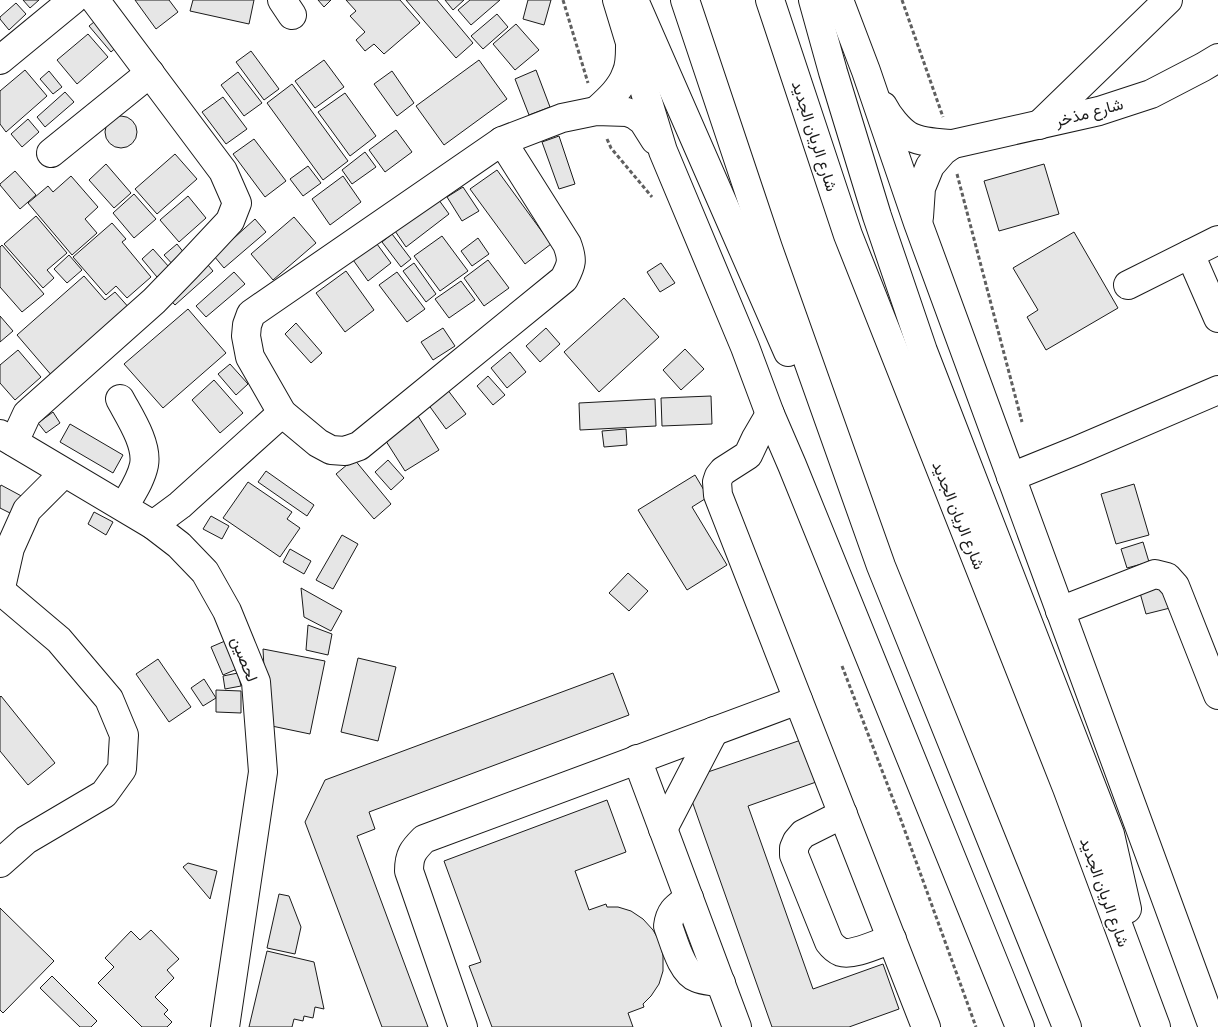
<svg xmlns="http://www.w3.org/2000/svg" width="1218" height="1027" viewBox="0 0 1218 1027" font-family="Cabin,Vazirmatn,sans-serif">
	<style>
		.building { fill: #e6e6e6; stroke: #1a1a1a }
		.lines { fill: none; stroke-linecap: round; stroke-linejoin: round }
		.minor-casing { stroke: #1a1a1a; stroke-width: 30 }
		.highway-casing { stroke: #1a1a1a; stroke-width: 30 }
		.path { stroke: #5f5f5f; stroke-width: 3; stroke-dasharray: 4 2.5; stroke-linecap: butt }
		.minor { stroke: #fff; stroke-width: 28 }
		.highway { stroke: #fff; stroke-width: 28 }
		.labels { text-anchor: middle; stroke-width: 4; stroke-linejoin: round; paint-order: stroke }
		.street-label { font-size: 16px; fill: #1a1a1a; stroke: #fff }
	</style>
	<rect width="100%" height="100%" fill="#fff"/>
	<g class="building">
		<path d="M23,0H39L30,8Z"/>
		<path d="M135,0H169L178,12L156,29Z"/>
		<path d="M193,0H254L249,24L190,11Z"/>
		<path d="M318,0H331L324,7Z"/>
		<path d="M346,0H400L420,23L384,54L374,44L365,51L356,40L365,32L350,16L356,11Z"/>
		<path d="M406,0H437L473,43L456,58Z"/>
		<path d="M445,0H464L453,10Z"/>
		<path d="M470,0H500L471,25L458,10Z"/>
		<path d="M528,0H551L544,25L523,19Z"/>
		<path d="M16,3L26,14L9,30L0,19V17Z"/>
		<path d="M497,14L508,27L483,49L471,36Z"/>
		<path d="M99,18L121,43L111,52L89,26Z"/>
		<path d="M516,24L539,50L515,70L493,44Z"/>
		<path d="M88,34L108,57L77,84L57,60Z"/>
		<path d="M251,51L279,89L264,100L236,62Z"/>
		<path d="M324,60L344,87L315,108L295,81Z"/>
		<path d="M479,60L507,99L444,145L416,106Z"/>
		<path d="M25,70L47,96L6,132L0,124V91Z"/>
		<path d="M536,70L550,107L529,115L515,79Z"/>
		<path d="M49,71L62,87L53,94L40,79Z"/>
		<path d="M392,71L414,103L397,116L374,84Z"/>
		<path d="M238,72L262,103L244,116L221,85Z"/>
		<path d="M292,84L348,161L323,180L267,103Z"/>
		<path d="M65,92L74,102L45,127L37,117Z"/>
		<path d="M345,93L376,136L350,156L318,112Z"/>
		<path d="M223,97L247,129L226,144L202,112Z"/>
		<circle cx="121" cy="132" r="16"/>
		<path d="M28,119L39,132L22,147L11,134Z"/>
		<path d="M396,130L412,152L385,172L369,150Z"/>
		<path d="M559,136L575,184L559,189L542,142Z"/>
		<path d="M254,139L286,181L265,197L233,154Z"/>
		<path d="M365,152L376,167L352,184L342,170Z"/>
		<path d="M175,154L197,179L157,214L135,189Z"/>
		<path d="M106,164L131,193L114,208L89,180Z"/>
		<path d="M1044,164L1059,214L999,231L984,181Z"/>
		<path d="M308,166L321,183L303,196L290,179Z"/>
		<path d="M497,170L551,244L525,264L470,189Z"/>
		<path d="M15,171L36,195L20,209L0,185V184Z"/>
		<path d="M71,176L98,207L85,219L97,233L72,255L28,203L48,186L53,192Z"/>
		<path d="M343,176L361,202L330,225L312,199Z"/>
		<path d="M463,187L479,211L462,221L447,197Z"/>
		<path d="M134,194L156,219L134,238L113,213Z"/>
		<path d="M188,196L206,218L179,242L160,220Z"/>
		<path d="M436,196L449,214L406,247L393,228Z"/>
		<path d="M36,216L67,253L47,270L54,278L43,288L4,244Z"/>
		<path d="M294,217L316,243L273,280L251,254Z"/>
		<path d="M255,219L266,232L224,268L214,256Z"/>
		<path d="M112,223L126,239L122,242L151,277L127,298L116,286L106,295L73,257Z"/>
		<path d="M1074,232L1118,308L1046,350L1027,317L1038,310L1013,268Z"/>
		<path d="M392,234L411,259L401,267L382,242Z"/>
		<path d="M442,236L468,271L440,291L414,256Z"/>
		<path d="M478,238L489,254L472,266L461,251Z"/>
		<path d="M374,240L391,263L368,281L351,257Z"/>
		<path d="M177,244L188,258L176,268L164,255Z"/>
		<path d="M2,245L44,294L22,312L0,287V247Z"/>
		<path d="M153,249L169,267L157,277L142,259Z"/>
		<path d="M69,255L82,270L67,283L54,269Z"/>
		<path d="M203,259L213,271L175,305L164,293Z"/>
		<path d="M488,260L509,288L484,306L464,278Z"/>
		<path d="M414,263L436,294L426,302L403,271Z"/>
		<path d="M661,263L675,283L660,292L647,272Z"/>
		<path d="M346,271L374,310L345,332L316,293Z"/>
		<path d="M234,272L245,284L206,317L196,306Z"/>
		<path d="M397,272L425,309L407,322L379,285Z"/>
		<path d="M84,276L105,300L115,292L131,310L53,377L17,335Z"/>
		<path d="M461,281L475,300L449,318L435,299Z"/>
		<path d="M624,298L659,337L599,392L564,352Z"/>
		<path d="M188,309L226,353L163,408L124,364Z"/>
		<path d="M0,316L13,331L0,342Z"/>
		<path d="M296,323L322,353L311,363L285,334Z"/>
		<path d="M443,328L455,346L433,360L421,342Z"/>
		<path d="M546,328L560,344L540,362L526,346Z"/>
		<path d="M685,349L704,369L681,390L663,370Z"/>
		<path d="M18,350L41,377L15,400L0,383V365Z"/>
		<path d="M510,352L526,372L507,388L491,368Z"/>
		<path d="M230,364L248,384L236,395L218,374Z"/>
		<path d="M488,376L505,395L493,405L477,386Z"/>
		<path d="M214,380L243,413L220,433L192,400Z"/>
		<path d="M447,389L466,414L446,429L428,404Z"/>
		<path d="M711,396L712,424L662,426L661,398Z"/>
		<path d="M655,399L656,426L580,430L579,403Z"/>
		<path d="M53,412L60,423L46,433L38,423Z"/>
		<path d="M418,416L439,450L405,471L384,438Z"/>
		<path d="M70,424L123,455L113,473L60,442Z"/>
		<path d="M626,429L627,445L604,447L602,431Z"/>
		<path d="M354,459L391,504L374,519L336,474Z"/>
		<path d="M388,460L404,478L391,490L375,472Z"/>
		<path d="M266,471L314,505L307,516L258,482Z"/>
		<path d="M695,475L708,497L692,507L727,565L687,590L638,510Z"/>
		<path d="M248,482L292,512L287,519L300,528L280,557L223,518Z"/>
		<path d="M1134,484L1149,535L1116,544L1101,494Z"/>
		<path d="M1,485L27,499L18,517L0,508V487Z"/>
		<path d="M94,512L113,522L106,535L88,524Z"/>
		<path d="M211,516L229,526L222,539L203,529Z"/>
		<path d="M342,535L358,544L333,589L316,580Z"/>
		<path d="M1143,542L1149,562L1127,568L1121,549Z"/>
		<path d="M290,549L311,561L304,574L283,562Z"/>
		<path d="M628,573L648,591L629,611L609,593Z"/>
		<path d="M1164,586L1170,608L1146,614L1140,593Z"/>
		<path d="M301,588L342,611L331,631L304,617Z"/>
		<path d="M308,625L332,634L328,655L306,650Z"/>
		<path d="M225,641L237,669L223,675L211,647Z"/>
		<path d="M263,649L325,661L310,734L267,725Z"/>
		<path d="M358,658L396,667L378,741L341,732Z"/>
		<path d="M158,659L191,707L169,722L136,674Z"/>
		<path d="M238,673L241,686L225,689L223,676Z"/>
		<path d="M613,673L629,715L369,812L375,829L357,836L428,1027H382L305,822L325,780Z"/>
		<path d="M204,679L216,698L203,706L191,688Z"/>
		<path d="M216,690L241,691V713L216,712Z"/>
		<path d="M1,696L55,763L28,785L0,751V697Z"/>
		<path d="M804,739L819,781L748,806L813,989L883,964L899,1009L849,1027H772L692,801L705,773Z"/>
		<path d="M607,800L626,852L575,871L589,910L606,904L607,907H618L631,911L643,919L653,930L660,942L663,956V971L659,984L651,996L643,1004L644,1007L628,1013L633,1027H492L469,966L481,962L444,861Z"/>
		<path d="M188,863L217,871L210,899L183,867Z"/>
		<path d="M279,894L289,896L301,927L295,954L267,948Z"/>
		<path d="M0,908L54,961L3,1013L0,1010Z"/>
		<path d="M151,930L179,959L167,970L174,978L155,997L168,1010L164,1014L172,1022L167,1027H142L98,983L114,967L105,958L131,931L140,940Z"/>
		<path d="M267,951L314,962L324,1009L315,1007L313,1018L304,1016L303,1021L294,1019L292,1027H249Z"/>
		<path d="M52,976L97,1021L91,1027H80L40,988Z"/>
	</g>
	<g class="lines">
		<defs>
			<g id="minor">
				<path d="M282,0L292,15"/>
				<path d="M617,0L663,151L745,347L770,414L792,465L1020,1027"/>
				<path d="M839,0L866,71L918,223L1213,1027"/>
				<path d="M0,60L73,0"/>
				<path d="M883,106C888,116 899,130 909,136C922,143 939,143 953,144L1099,111L1151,94L1203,67L1218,58"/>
				<path d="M596,111C607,101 621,89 626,74C630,66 630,56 630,47"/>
				<path d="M1039,125L1168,0"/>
				<path d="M502,141L567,244C573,260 572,264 564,279L359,446L345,451L331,450L318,443L282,413L250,357L246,336L247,325L251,314Z"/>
				<path d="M502,141L562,118L596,111L627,112L635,115L643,121L655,140"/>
				<path d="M51,153L150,73"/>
				<path d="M919,217L921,188L930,166L943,151L953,144"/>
				<path d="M1190,254L1218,318"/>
				<path d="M1128,285L1218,240"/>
				<path d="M120,399C129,416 148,444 144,465C141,480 131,494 124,507"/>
				<path d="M770,414L756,438L748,455L723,471L719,476L717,482L718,495L926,1027"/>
				<path d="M0,434L153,525L179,545L205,572L227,611L256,682L263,772L225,1027"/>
				<path d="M14,442L27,414L154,301L187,267L230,221L237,203L223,171L95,0"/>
				<path d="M1011,477L1078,450L1218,390"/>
				<path d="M153,525L180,505L282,413"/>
				<path d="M0,592L10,548L27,510L64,473"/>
				<path d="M1060,611L1155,574L1167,577L1175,586L1218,695"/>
				<path d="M637,759L737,1027"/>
				<path d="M843,814L803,834L797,841L794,848V855L829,942C832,946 836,950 841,952C853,956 879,943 892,939"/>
				<path d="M663,829L714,731"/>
				<path d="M0,863L26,840L104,794L122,769L124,735L109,699L59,640L1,591"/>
				<path d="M689,898C677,907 670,910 668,926C674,941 681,972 697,978C704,981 713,981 721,983"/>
				<path d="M463,1027L409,871C409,855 413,850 424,839L798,700"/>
			</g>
			<g id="highway">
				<path d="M634,0L788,352"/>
				<path d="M685,0L768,248L881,566L1067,1027"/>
				<path d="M770,0L848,235L1067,788L1156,1027"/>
				<path d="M813,0L833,72L877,216L923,351L1110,834L1127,909"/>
			</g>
		</defs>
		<use href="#minor" class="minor-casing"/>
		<use href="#highway" class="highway-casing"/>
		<g class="path">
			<path d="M563,0L588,83"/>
			<path d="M902,0L943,117"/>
			<path d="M607,139L611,148L652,197"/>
			<path d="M957,174L1022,422"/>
			<path d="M842,666L901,820L976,1027"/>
		</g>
		<use href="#minor" class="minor"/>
		<use href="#highway" class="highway"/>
	</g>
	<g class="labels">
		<g class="street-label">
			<text transform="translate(1089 112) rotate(-15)" y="6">شارع مذخر</text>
			<text transform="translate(815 136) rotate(72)" y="6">شارع الريان الجديد</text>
			<text transform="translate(959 515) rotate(68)" y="6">شارع الريان الجديد</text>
			<text transform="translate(245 659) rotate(69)" y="6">لحصين</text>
			<text transform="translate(1105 892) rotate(70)" y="6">شارع الريان الجديد</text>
		</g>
	</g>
</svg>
